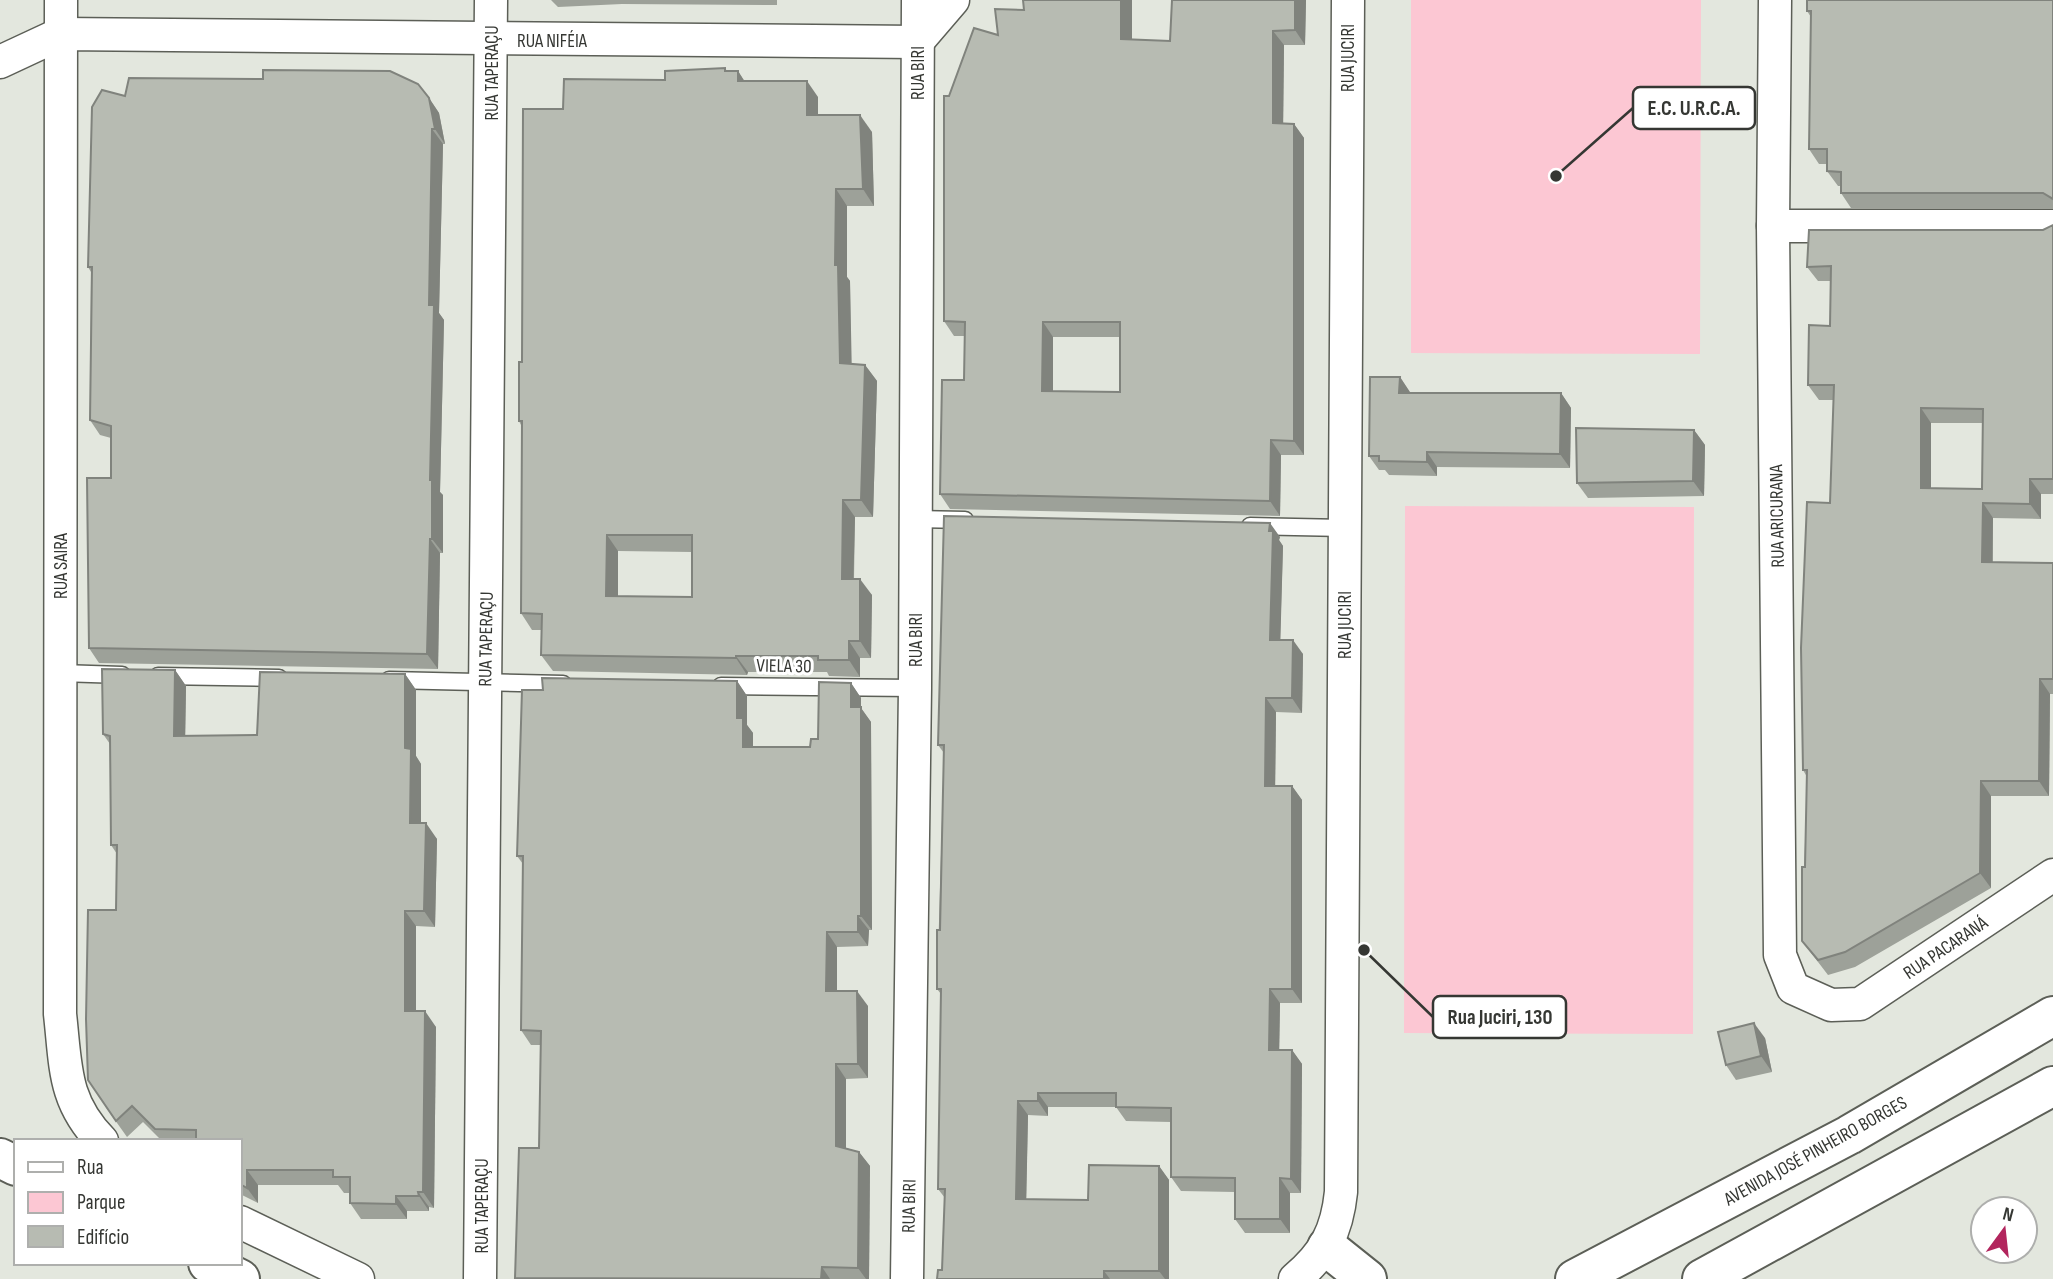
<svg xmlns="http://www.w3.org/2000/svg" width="2053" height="1279" viewBox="0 0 2053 1279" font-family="'Sofia Sans Condensed',sans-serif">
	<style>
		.green { fill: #fcc7d3 }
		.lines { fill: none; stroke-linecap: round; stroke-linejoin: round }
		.service-casing { stroke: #5c5f57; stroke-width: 19 }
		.minor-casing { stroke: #5c5f57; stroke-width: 35 }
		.primary-casing { stroke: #5c5f57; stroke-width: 42 }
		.service { stroke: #fff; stroke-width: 16 }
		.minor { stroke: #fff; stroke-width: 32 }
		.primary { stroke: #fff; stroke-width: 38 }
		.wall { fill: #9da199; fill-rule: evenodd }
		.shaded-wall { fill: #80837d }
		.building { fill: #b7bbb2; stroke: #80837d; stroke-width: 2; fill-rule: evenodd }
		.labels { text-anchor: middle; stroke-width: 6; stroke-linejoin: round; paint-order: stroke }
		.street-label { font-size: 19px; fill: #353733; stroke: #fff }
		.leader { fill: none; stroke: #353733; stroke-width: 2.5 }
		.callout-dot { fill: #353733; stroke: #fff; stroke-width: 2.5 }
		.callout { fill: #fff; stroke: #353733; stroke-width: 2.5 }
		.callout-label { font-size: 21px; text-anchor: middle; font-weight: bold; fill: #353733 }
	</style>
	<rect width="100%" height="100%" fill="#e3e7de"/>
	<g class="green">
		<path d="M1411,0H1701L1700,354L1411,353Z"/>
		<path d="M1405,506L1694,507L1693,1034L1404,1033Z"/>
	</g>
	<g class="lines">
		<defs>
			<g id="service">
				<path d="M915,519L965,520"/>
				<path d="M1250,526L1345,528"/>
				<path d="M60,673L122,675"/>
				<path d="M158,676L279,678"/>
				<path d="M389,680L563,684"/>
				<path d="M721,686L915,688"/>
			</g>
			<g id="minor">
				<path d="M61,0L60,1014C66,1067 63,1101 102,1141"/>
				<path d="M1775,0L1773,226L1780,955L1793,988L1831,1005L1860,1004L2053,875"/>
				<path d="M0,62L60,34L917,42L953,0"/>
				<path d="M1773,226H2053"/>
				<path d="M240,1222L358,1279"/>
				<path d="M480,1279L491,0"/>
				<path d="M907,1279L915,688L918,0"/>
				<path d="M1295,1279C1325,1254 1337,1231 1341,1192L1348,0"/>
			</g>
			<g id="primary">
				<path d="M0,1158L16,1166"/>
				<path d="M1327,1247L1367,1279"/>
				<path d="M208,1263L240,1279"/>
				<path d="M1575,1279L1849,1135L2053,1016"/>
				<path d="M1702,1279L2053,1086"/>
			</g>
		</defs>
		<use href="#service" class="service-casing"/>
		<use href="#minor" class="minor-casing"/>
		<use href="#primary" class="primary-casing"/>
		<use href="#service" class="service"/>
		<use href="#minor" class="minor"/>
		<use href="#primary" class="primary"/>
	</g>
	<g class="wall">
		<path d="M551,0H777V5L622,4L558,7Z"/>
		<path d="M1023,0H1132V40L1170,41L1172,0H1306L1305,45H1284L1283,124H1294L1304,138V455H1281L1280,516L950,509L940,494L964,380L965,336H954L944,321L949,96L998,35L1024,10ZM1053,337H1120V392H1053Z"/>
		<path d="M2053,0V208H1851L1841,193V186H1838L1827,171V164H1819L1809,149L1811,17L1807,11Z"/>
		<path d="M725,68L727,71H738L744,81L818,97V115L872,132L874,206H847V277L850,281L851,364L865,365L877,381L873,517H855L854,579L872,595L871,658H860V677L829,676L827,672H748L747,675L553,671L541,655L542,630H532L521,613L522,427L519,421L522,362L665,80ZM618,551L692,552V597L618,596Z"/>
		<path d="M125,96L429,98L439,113L445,144H443L439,313L444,320L440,492L443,495V553H440L438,669L99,663L89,648L111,478V438L100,435L90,420L91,272L88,267Z"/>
		<path d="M2053,225V494H2041V519L1993,518V562L2053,563V694H2050L2049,796H1991V888L1855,967L1828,975L1802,941L1807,777L1803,770L1830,503L1834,400H1819L1808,385L1830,326L1831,281H1818L1807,267L2043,230ZM1931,423H1982V489H1931Z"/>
		<path d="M1400,377L1410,393H1561L1571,408L1570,468L1437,467V476L1389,475L1385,470H1379L1369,456Z"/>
		<path d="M1694,430L1705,445L1704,496L1588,498L1577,483Z"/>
		<path d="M1280,537L1279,540L1283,546L1280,640L1303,654L1302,713L1276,712L1275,786H1292L1302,800V1003H1280L1279,1050H1292L1302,1064L1301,1193H1290V1233H1245L1235,1219V1192L1181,1191L1171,1177V1122L1126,1121L1116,1107H1048V1116L1028,1115L1026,1199L1088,1200L1159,1166L1169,1180V1279H937L942,1270L945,1198L938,1189L941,994L937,989L944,753L938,745Z"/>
		<path d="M175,670L186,686L185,735H257L405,674L416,690V756L421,764V823L437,839L435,927L416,926V1011L436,1027L434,1208L429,1207V1211H407V1219H361L350,1203V1193H344L338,1185H258V1203L240,1194V1141H162L143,1122L127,1137L105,1106L116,910L117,854L111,845L110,744L103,734Z"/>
		<path d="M737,681L747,696V725L753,733V747H810L818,739L851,683L861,698V708L871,722L872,930H869L868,946L837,947V991L868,1006V1078L846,1079V1148L859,1152L870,1166L869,1279H516L539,1148L541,1045H531L521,1030L523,864L517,856L543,690Z"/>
		<path d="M1765,1038L1772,1072L1736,1080L1726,1065Z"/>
	</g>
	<g class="shaded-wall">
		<path d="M1121,0H1132V54L1121,39Z"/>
		<path d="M1295,0H1306L1305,45L1295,30Z"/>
		<path d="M1273,31L1284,45L1283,138L1273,123Z"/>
		<path d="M738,71L749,88L738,81Z"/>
		<path d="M807,81L818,97V132L807,115Z"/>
		<path d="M429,98L439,113L445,144L435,129Z"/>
		<path d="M860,115L872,132L874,206L863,189Z"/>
		<path d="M1294,124L1304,138V455L1294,441Z"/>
		<path d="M432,129L443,144L439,313L444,320L440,492L443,495V553L432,539L430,480L429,305Z"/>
		<path d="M836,189L847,206V277L850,281L852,379L840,363L835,265Z"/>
		<path d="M1043,322L1053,337V406L1042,391Z"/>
		<path d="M865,365L877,381L873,517L861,500Z"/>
		<path d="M1400,377L1410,392V407L1399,393Z"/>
		<path d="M1561,393L1571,408L1570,468L1560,454Z"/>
		<path d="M1921,408L1931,423V503L1921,488Z"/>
		<path d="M1694,430L1705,445L1704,496L1693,481Z"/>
		<path d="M1271,440L1281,455L1280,516L1270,501Z"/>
		<path d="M1427,452L1437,467V476L1427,462Z"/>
		<path d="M2030,479L2041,494V519L2030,504Z"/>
		<path d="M843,500L855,517L853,595L842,579Z"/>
		<path d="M1983,503L1993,518L1992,577L1982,562Z"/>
		<path d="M1270,523L1280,537L1279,540L1283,546L1280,654L1270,640Z"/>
		<path d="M607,535L618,551V613L606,596Z"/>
		<path d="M430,539L440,553L438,669L427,654Z"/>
		<path d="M860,579L872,595L871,658L860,641Z"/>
		<path d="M1293,640L1303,654L1302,713L1292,698Z"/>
		<path d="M849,641L860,658V677L849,660Z"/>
		<path d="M736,656L748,672L747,675L736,658Z"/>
		<path d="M175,670L186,686L185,751L174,736Z"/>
		<path d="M405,674L416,690V756L421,764V838L410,823L405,748Z"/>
		<path d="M2040,679L2050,694L2049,796L2039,781Z"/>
		<path d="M737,681L747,696V725L753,733V761L743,747L737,718Z"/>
		<path d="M851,683L861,698V708L871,722L872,930L861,916Z"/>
		<path d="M1266,698L1276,712L1275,800L1265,786Z"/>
		<path d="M1981,781L1991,796V888L1980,873Z"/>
		<path d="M1292,786L1302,800V1003L1292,989Z"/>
		<path d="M426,823L437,839L435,927L424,911Z"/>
		<path d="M405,911L416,926V1027L405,1011Z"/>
		<path d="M858,916L869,930L868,946L858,932Z"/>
		<path d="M827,932L837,947V1006L826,991Z"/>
		<path d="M1270,989L1280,1003L1279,1064L1269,1050Z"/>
		<path d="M857,991L868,1006V1078L858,1064Z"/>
		<path d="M425,1011L436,1027L434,1208L423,1192Z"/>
		<path d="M1754,1023L1765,1038L1772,1072L1761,1056Z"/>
		<path d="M1292,1050L1302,1064L1301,1193L1291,1179Z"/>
		<path d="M836,1064L846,1079V1160L836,1146Z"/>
		<path d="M1038,1093L1048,1107V1116L1038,1101Z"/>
		<path d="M1018,1101L1028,1115L1026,1213L1016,1199Z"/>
		<path d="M859,1152L870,1166L869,1279H866L858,1268Z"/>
		<path d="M1159,1166L1169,1180V1279H1165L1159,1271Z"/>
		<path d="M247,1170L258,1185V1203L247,1188Z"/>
		<path d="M1280,1178L1290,1193V1233L1280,1219Z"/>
		<path d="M418,1192L429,1207V1211L419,1196Z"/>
		<path d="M396,1196L407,1211V1219L396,1204Z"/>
		<path d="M822,1267L830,1279H821Z"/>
		<path d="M1104,1271L1110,1279H1104Z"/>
	</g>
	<g class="building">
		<path d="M1023,0H1121V39L1170,41L1172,0H1295V30L1273,31V123L1294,124V441L1271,440L1270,501L940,494L942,380H964L965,322L944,321V96H949L974,28L998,35L995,9L1024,10ZM1043,322H1120V392L1042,391Z"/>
		<path d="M1807,0H2053V199L2043,193H1841V172L1827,171V149H1809L1811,11H1807Z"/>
		<path d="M725,68V71H738V81H807V115H860L863,189H836L835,265H838L840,363L865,365L861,500H843L842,579H860V641H849V660H818V656H736V658L541,655L542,614L521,613L522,421H519V362H522L523,109H563L564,79L665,80V71ZM607,535H692V597L606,596Z"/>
		<path d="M263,70L390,71L418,84L429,98L435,129H432L429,305H434L430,480H432V539H430L427,654L89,648L87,478H111V426L90,420L92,267H88L92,107L102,90L125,96L129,78L263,79Z"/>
		<path d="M2053,225V479H2030V504L1983,503L1982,562L2053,563V679H2040L2039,781H1981L1980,873L1845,952L1818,960L1802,941V867H1805L1807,770H1803L1801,648L1807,502L1830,503L1834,385H1808L1809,325L1830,326L1831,266L1807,267L1809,230H2043ZM1921,408L1983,409L1982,489L1921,488Z"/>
		<path d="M1370,377H1400L1399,393H1561L1560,454L1427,452V462L1379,461V456H1369Z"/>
		<path d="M1576,428L1694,430L1693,481L1577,483Z"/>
		<path d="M944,516L1270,523L1269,531H1273L1270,640H1293L1292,698H1266L1265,786H1292V989H1270L1269,1050H1292L1291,1179L1280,1178V1219H1235V1178L1171,1177V1108L1116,1107V1093H1038V1101H1018L1016,1199L1088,1200L1089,1165L1159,1166V1271H1104V1279H937L938,1270H942L945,1189H938L941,989H937V930H940L944,745H938Z"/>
		<path d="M102,669L175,670L174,736L257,735L260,672L405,674V748L411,749L410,823H426L424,911H405V1011H425L423,1192H418L419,1196H396V1204L350,1203V1177H333V1170H247V1188L240,1184V1141H211V1139H196V1130L155,1129L132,1106L116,1121L88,1080L86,1019L88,910H116L117,845H111L110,736L103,734Z"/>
		<path d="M542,678L737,681V718H743V747H810L811,739H818L819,682L851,683V707H861V916H858V932H827L826,991H857L858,1064H836V1146L859,1152L858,1268L822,1267L821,1279L515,1278L519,1148H539L541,1031L521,1030L523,856H517L522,690H543Z"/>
		<path d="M1754,1023L1761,1056L1726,1065L1718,1032Z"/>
	</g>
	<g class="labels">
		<g class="street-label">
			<text x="552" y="47">RUA NIFÉIA</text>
			<text transform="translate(1347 58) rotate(-90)" y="7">RUA JUCIRI</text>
			<text transform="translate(491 73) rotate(-90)" y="7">RUA TAPERAÇU</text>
			<text transform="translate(917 73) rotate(-90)" y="7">RUA BIRI</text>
			<text transform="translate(1776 516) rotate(-91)" y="7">RUA ARICURANA</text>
			<text transform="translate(60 566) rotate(-90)" y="7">RUA SAIRA</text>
			<text transform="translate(1344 625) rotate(-90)" y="7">RUA JUCIRI</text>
			<text transform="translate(485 639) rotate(-89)" y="7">RUA TAPERAÇU</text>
			<text transform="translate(915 640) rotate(-90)" y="7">RUA BIRI</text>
			<text transform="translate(784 665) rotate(1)" y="7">VIELA 30</text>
			<text transform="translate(1945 947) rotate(-34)" y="7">RUA PACARANÁ</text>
			<text transform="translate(1815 1150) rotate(-29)" y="7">AVENIDA JOSÉ PINHEIRO BORGES</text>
			<text transform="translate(481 1206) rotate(-90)" y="7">RUA TAPERAÇU</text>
			<text transform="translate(908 1206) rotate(-89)" y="7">RUA BIRI</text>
		</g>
	</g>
	<path class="leader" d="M1556 176L1633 108M1364 950L1433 1017"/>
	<g class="callout-dot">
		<circle cx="1556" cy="176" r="7"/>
		<circle cx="1364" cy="950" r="7"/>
	</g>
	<g class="callout">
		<rect x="1633" y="87" width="122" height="42" rx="7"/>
		<rect x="1433" y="996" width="133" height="42" rx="7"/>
	</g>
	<g class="callout-label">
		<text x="1694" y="115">E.C. U.R.C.A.</text>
		<text x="1500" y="1024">Rua Juciri, 130</text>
	</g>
	<rect x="14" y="1139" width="228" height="126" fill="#ffffff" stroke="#aeafad" stroke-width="2"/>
	<rect x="28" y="1162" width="35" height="10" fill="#ffffff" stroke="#aeafad" stroke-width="2"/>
	<text x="77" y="1174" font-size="21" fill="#353733">Rua</text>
	<rect x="28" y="1192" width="35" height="21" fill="#fcc7d3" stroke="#aeafad" stroke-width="2"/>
	<text x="77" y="1209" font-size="21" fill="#353733">Parque</text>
	<rect x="28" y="1226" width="35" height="21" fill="#b7bbb2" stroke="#aeafad" stroke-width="2"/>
	<text x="77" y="1244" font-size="21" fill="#353733">Edifício</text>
	<g transform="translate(2004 1230) rotate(15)"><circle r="33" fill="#ffffff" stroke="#aeafad" stroke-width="2"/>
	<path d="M0-5L12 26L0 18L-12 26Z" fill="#b2255d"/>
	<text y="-10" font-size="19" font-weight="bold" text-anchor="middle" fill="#353733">N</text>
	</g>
</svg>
